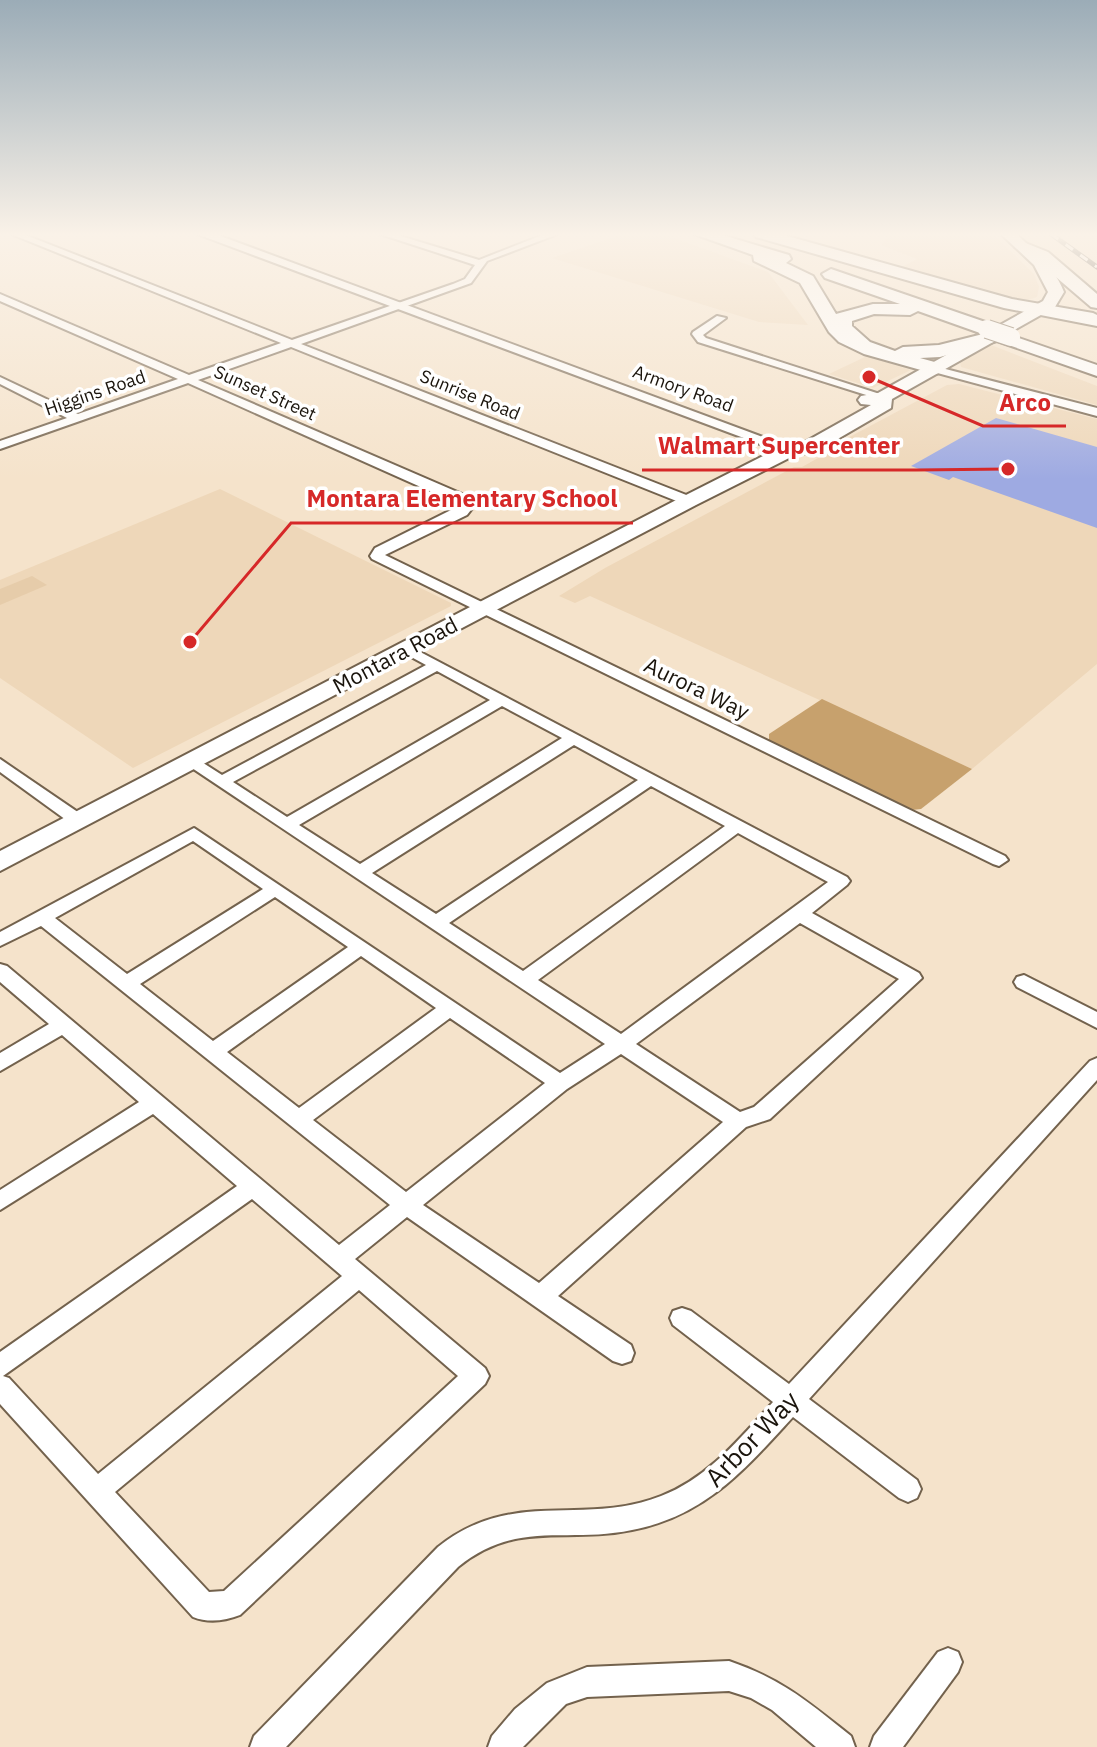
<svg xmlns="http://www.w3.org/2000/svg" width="1097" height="1747" viewBox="0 0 1097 1747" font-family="'IBM Plex Sans',sans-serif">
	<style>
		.built { fill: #eed7b9 }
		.green { fill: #e6ccaa }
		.water { fill: #c7a16d }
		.building { fill: #9eaae2 }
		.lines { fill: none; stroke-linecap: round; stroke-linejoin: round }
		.minor-casing { stroke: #73624d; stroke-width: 4 }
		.tertiary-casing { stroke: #73624d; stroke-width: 4 }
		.secondary-casing { stroke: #73624d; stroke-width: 4 }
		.primary-casing { stroke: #73624d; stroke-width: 4 }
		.motorway-casing { stroke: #73624d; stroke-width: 4 }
		.minor { fill: #fff; fill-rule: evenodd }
		.tertiary { fill: #fff; fill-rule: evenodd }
		.secondary { fill: #fff; fill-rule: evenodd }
		.primary { fill: #fff; fill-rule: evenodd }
		.motorway { fill: #fff; fill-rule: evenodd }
		.rail-casing { stroke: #352e24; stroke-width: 5 }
		.rail { stroke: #fff; stroke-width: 3; stroke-dasharray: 9; stroke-linecap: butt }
		.motorway-bridge-casing { stroke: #73624d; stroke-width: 20; stroke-linecap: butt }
		.motorway-bridge { stroke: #fff; stroke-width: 18 }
		.labels { text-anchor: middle; stroke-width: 7; stroke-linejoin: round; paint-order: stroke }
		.far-street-label { font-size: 18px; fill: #1a140c; stroke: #fff }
		.street-label { font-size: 22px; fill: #1a140c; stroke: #fff }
		.near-street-label { font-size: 26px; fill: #1a140c; stroke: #fff }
		.leader { fill: none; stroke: #d62828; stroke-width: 3 }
		.callout-dot { fill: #d62828; stroke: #fff; stroke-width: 3 }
		.callout-label { font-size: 24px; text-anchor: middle; font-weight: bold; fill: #d62828; stroke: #fff; stroke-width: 7; stroke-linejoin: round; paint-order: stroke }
	</style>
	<rect width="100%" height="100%" fill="#f5e3cb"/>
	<g class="built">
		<path d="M623,234H663L768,272L808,325L759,322L552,258Z"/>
		<path d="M877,234H993L1034,274L1039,287L1037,297L1022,302L900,268L917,259L881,245L888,237Z"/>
		<path d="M991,345L1097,386V405L961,367L960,362Z"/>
		<path d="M867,356L911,370L873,388L829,374Z"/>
		<path d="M959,384L1097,419V664L972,769L590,596L575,603L559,596L605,568L794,467H802L827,453V449L947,385Z"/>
		<path d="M220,489L451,603V606L133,768L0,678V580Z"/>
	</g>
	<path class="green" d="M32,576L47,585L0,605V589Z"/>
	<path class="water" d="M822,699L972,769L921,809L912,810L769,741V734Z"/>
	<path class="building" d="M996,418L1097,447V528L953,477L949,480L911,466Z"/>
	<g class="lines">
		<defs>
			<g id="minor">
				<path d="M11,234H23L292,340L453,284L465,279L475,265L380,234H394L479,260L545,234H558L487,261L471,283L301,344L694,498V504H684L291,347L198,380L469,497L474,506L467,515L385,555L1005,856L1008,860L999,866L993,864L372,559L370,556L375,548L461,505L188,383L0,449V441L67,418L0,384V377L78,414L178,379L0,301V294L189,375L281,343Z"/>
				<path d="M717,316L726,318L703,335L706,338L889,397L879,399L698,342L692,334L693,332Z"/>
				<path d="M407,645L847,877L850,881L847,885L812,913L919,973L922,978L770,1119L746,1127L558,1296L631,1345L634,1353L631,1361L622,1364L613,1361L407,1217L355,1259L485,1368L489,1376L485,1384L240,1615C225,1621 208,1623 193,1617L0,1404V1352L237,1186L153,1114L0,1210V1190L139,1102L62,1035L0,1071V1053L49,1024L0,982V964L7,966L339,1245L390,1205L41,926L0,946V932L194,828L560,1073L605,1044L183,762L185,759H197L222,775L426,665L402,652L400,649ZM437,671L490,700L287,817L233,782ZM502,706L562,738L360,864L299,825ZM574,745L638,780L436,914L372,873ZM651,786L725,826L523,971L449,923ZM738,833L828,882L621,1034L538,980ZM193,841L263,889L127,974L55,918ZM275,897L348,947L213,1041L140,984ZM800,923L899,979L754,1107L740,1112L636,1044ZM361,956L436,1008L299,1108L227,1052ZM450,1018L545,1083L406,1192L313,1120ZM621,1054L723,1122L539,1283L423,1205L567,1089ZM252,1199L342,1276L98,1474L9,1378L3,1376ZM359,1290L458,1376L224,1591L209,1592L115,1492Z"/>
				<path d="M0,759L85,817L88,821L85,825H73L0,772Z"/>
				<path d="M1024,975L1097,1012V1028L1017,987L1014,982L1017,977Z"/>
				<path d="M1097,1058V1080L809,1399L917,1480L921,1489L917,1498L908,1502L899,1498L793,1417C745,1469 706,1516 632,1530C566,1544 516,1519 458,1567L286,1747H250L254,1736L438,1547C513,1487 583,1527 661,1496C708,1478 740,1438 773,1402L673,1325L670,1318L673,1311L682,1308L691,1311L789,1384L1090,1061Z"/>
				<path d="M948,1648L958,1652L962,1662L958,1672L903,1747H870L874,1736L938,1652Z"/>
				<path d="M729,1661C782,1679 808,1702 851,1736L855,1747H816L772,1710L751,1698L729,1691L587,1697L566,1704L523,1747H488L492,1736L515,1709L547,1683L587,1667Z"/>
			</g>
			<path id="tertiary" d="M930,365L1097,408V416L930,371Z"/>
			<path id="secondary" d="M197,234H215L798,450L796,453H784Z"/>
			<path id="primary" d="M1001,234H1016C1036,252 1054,267 1064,292L1055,307L892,399L891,408L817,451L795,455L696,505L0,871V851L682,497L783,446L805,442L871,405L861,404L858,400L861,396L878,393L1043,301L1048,292L1034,265Z"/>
			<g id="motorway">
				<path d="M694,234H719L789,255L791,259L786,263L813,276L836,314L873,304H900L825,278L822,274L831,269L994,325V332L1013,336L1097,365V376L997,341L940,357L920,358L942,364L945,368L942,372L935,374L864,354L839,342L829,332L800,283L754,261L753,255ZM918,311L980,333L983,334L939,345L903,347L895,351L870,342L852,326V321L874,314L910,315Z"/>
				<path d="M754,234H780L1012,299L1093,313L1097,315V326L1004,308L756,237Z"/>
				<path d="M1023,242L1048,252L1097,294V308L1091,307L1036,260L1015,247Z"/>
			</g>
		</defs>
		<use href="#minor" class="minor-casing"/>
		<use href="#tertiary" class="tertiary-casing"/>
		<use href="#secondary" class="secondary-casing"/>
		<use href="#primary" class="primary-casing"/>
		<use href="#motorway" class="motorway-casing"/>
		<use href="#minor" class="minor"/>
		<use href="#tertiary" class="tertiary"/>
		<use href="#secondary" class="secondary"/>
		<use href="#primary" class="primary"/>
		<use href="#motorway" class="motorway"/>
		<defs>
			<path id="rail" d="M1051,234L1097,267"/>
		</defs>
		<use href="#rail" class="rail-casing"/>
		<use href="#rail" class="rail"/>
		<defs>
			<path id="motorway-bridge" d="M987,329L1011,337"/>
		</defs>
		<use href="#motorway-bridge" class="motorway-bridge-casing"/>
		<use href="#motorway-bridge" class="motorway-bridge"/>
	</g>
	<linearGradient id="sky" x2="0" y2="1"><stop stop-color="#9bacb7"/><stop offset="0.49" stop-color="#faf2e8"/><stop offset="1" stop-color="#faf2e8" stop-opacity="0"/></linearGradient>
	<rect width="1097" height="479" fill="url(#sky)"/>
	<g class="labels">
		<g class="far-street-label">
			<text transform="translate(683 389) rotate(20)" y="6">Armory Road</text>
			<text transform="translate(95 393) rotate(-19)" y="6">Higgins Road</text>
			<text transform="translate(265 393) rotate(24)" y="6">Sunset Street</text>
			<text transform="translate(470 395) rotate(22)" y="6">Sunrise Road</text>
		</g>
		<g class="street-label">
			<text transform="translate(395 655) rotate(-28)" y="8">Montara Road</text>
			<text transform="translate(697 688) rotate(26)" y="8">Aurora Way</text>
		</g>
		<g class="near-street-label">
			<text transform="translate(752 1439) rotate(-46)" y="9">Arbor Way</text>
		</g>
	</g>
	<path class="leader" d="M869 377L983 426H1066M1008 469L916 470H642M190 642L291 523H633"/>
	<g class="callout-dot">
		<circle cx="869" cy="377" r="8"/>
		<circle cx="1008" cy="469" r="8"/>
		<circle cx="190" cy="642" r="8"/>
	</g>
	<g class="callout-label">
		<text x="1025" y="411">Arco</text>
		<text x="779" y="454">Walmart Supercenter</text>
		<text x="462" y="507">Montara Elementary School</text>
	</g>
</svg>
